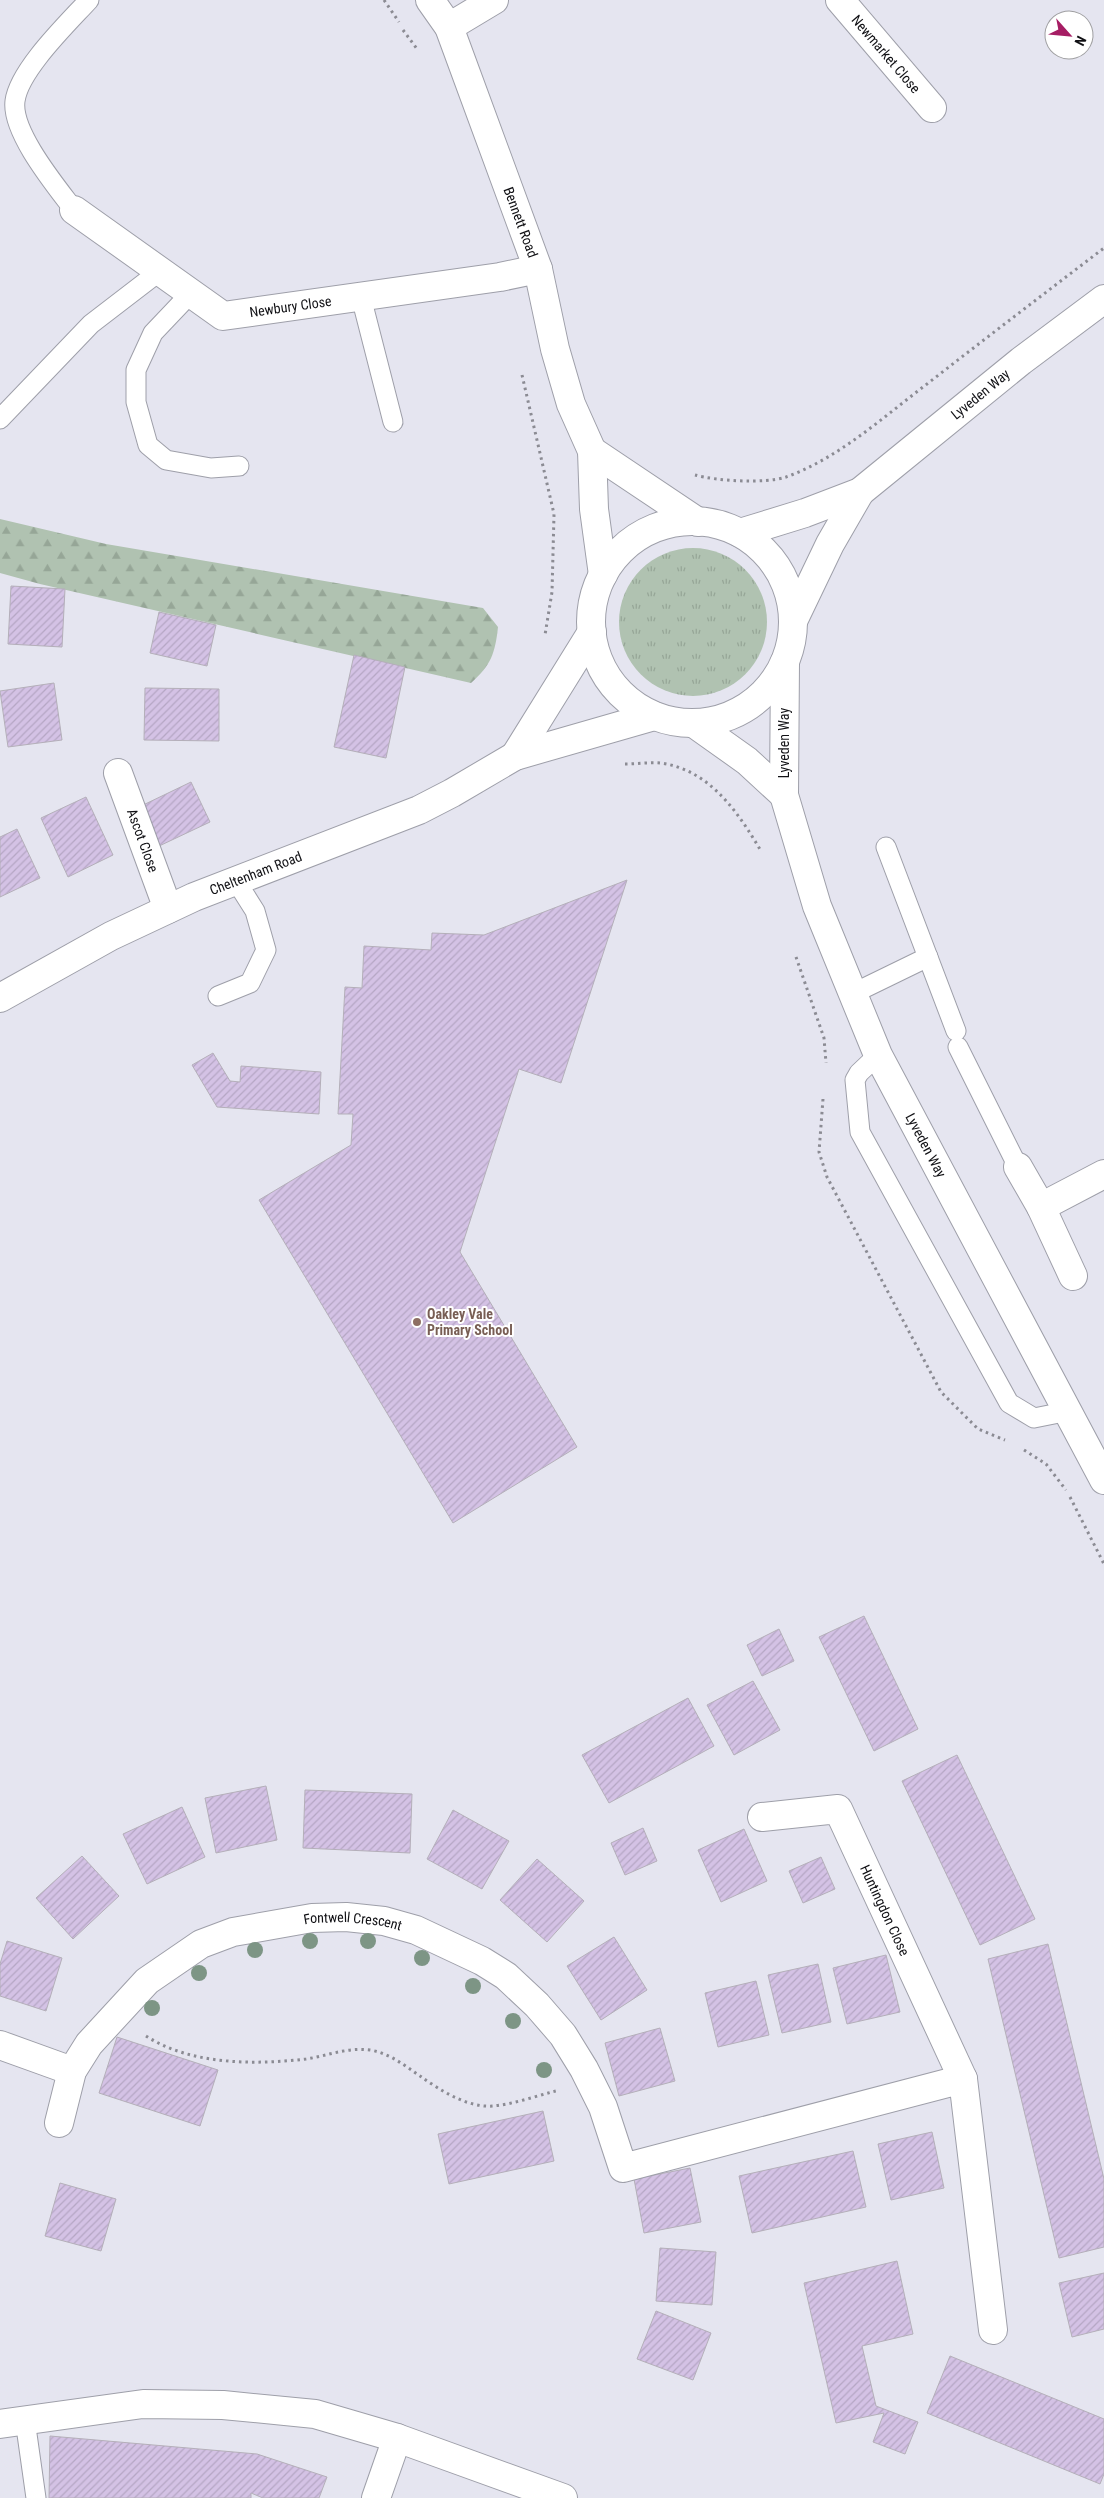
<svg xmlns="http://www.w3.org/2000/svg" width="1104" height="2498" viewBox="0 0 1104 2498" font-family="'Roboto Condensed',sans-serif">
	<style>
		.grass { fill: url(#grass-tufts) }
		.forest { fill: url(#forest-firs) }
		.building { fill: url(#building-hatch); stroke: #b4afb9 }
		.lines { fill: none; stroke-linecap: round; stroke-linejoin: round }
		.service-casing { stroke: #9e9fa9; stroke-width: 21 }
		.minor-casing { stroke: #9e9fa9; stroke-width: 30 }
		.tertiary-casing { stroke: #9e9fa9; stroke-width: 30 }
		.path { stroke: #8b8b93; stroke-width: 3; stroke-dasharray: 2.5 4; stroke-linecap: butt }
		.service { stroke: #fff; stroke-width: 19 }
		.minor { stroke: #fff; stroke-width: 28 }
		.tertiary { stroke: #fff; stroke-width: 28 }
		.tree { fill: #7d9585 }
		.education-dot { fill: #8d6e63; stroke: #fff; stroke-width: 2 }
		.labels { text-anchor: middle; stroke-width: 4; stroke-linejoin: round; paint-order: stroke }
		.street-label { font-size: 14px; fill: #101014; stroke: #fff }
		.education-label { font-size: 14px; font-weight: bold; fill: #785e54; stroke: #fff; text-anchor: start }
	</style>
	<defs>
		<pattern id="grass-tufts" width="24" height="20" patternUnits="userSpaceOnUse" patternTransform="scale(1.25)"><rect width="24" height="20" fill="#b0c2b1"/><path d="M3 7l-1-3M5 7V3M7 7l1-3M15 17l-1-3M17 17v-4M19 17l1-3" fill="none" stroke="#96a697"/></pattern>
		<pattern id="forest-firs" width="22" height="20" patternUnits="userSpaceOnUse" patternTransform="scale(1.25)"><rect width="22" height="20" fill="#b0c2b1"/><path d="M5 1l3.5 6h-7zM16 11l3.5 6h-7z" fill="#96a697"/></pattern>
		<pattern id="building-hatch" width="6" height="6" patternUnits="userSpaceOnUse" patternTransform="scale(1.25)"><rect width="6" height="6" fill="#d4c2e5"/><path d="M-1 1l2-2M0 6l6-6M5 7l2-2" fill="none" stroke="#b5a6c4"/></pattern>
	</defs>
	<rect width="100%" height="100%" fill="#e5e5f0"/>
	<circle class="grass" cx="693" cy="622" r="74"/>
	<path class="forest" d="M0,519L106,544L483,608L498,627C495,654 491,665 471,683L40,584L0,573Z"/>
	<g class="building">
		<path d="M11,586L65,589L62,647L8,644Z"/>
		<path d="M159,612L216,625L207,666L150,653Z"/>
		<path d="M354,655L405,667L386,758L334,747Z"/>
		<path d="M54,683L62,740L8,747L0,691Z"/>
		<path d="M145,688L219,689V741L144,740Z"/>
		<path d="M191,782L210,822L157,847L139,807Z"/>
		<path d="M86,797L113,855L68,877L41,818Z"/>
		<path d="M17,829L40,878L0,897V837Z"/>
		<path d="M627,880L561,1083L519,1069L460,1252L577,1447L453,1523L259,1200L351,1145L353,1114H338L345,987L362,988L364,946L431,950L432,933L484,935Z"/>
		<path d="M213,1053L230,1081L240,1082L241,1066L321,1072L319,1114L217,1107L192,1065Z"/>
		<path d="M864,1616L918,1729L874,1751L819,1637Z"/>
		<path d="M779,1629L794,1661L762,1676L747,1645Z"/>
		<path d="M753,1681L780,1730L734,1755L707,1705Z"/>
		<path d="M688,1698L714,1746L609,1803L582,1755Z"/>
		<path d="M957,1755L1035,1919L980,1945L902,1781Z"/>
		<path d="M266,1786L277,1840L216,1853L205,1798Z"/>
		<path d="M305,1790L412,1794L410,1853L303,1848Z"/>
		<path d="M182,1807L205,1857L147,1884L123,1834Z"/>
		<path d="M453,1810L509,1841L482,1889L427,1859Z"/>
		<path d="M643,1828L657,1861L625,1875L611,1843Z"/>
		<path d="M744,1829L767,1881L721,1902L698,1850Z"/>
		<path d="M82,1856L119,1896L73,1939L36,1898Z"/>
		<path d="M821,1857L835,1889L803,1903L789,1871Z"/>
		<path d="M537,1859L584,1901L547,1942L500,1900Z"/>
		<path d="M614,1937L647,1990L601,2020L567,1966Z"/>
		<path d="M7,1941L62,1958L46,2011L0,1996V1964Z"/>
		<path d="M1048,1944L1104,2179V2247L1059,2258L988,1959Z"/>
		<path d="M886,1955L900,2012L847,2024L833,1968Z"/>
		<path d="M818,1964L831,2022L782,2033L768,1975Z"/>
		<path d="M756,1981L769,2035L718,2047L705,1993Z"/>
		<path d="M660,2028L675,2081L619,2096L605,2043Z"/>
		<path d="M117,2037L218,2070L200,2126L99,2093Z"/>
		<path d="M543,2111L554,2161L449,2184L438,2134Z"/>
		<path d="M932,2132L944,2188L891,2200L878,2144Z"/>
		<path d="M853,2151L866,2207L752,2233L739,2176Z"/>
		<path d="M690,2168L701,2222L644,2233L634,2179Z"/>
		<path d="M60,2183L116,2199L101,2251L45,2236Z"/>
		<path d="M660,2248L716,2252L712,2305L656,2301Z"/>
		<path d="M897,2261L913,2334L862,2346L876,2406L918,2422L905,2454L873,2442L884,2413L836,2423L804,2283Z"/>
		<path d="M1104,2273V2329L1072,2337L1059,2283Z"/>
		<path d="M656,2311L711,2333L693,2380L637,2359Z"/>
		<path d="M950,2356L1104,2419V2474L1100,2484L927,2413Z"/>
		<path d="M50,2436L257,2454L327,2477L319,2498H263L251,2493V2498H49Z"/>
	</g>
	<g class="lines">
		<defs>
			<g id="service">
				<path d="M74,210C56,186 11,132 15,101C19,70 68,23 89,0"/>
				<path d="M191,293L153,333L136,370V402L148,445L166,460L211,468L239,466"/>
				<path d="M361,297L393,422"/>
				<path d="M0,419L91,324L160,271"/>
				<path d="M886,847L956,1031"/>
				<path d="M852,994L928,957"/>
				<path d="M218,996L250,983L266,950L255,911L236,881"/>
				<path d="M958,1047L1018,1167"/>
				<path d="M878,1055L859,1073L855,1080L860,1132L1009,1403L1034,1418L1069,1411"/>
				<path d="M25,2420L36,2498"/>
			</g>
			<g id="minor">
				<path id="s1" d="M430,0L449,27L538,269L555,349L571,404L592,451L594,509L603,575"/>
				<path id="s2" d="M840,0L932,108"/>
				<path d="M449,27L494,0"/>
				<path id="s3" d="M74,210L223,316L500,277L538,269"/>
				<path d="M592,451L698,522"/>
				<path d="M515,756L592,632"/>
				<path id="s4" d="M118,773L168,909"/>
				<path id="s5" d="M0,998L111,936L194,897L419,810L452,793L515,756L654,716"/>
				<path d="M1018,1167L1041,1207L1073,1276"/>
				<path d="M1041,1207L1104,1174"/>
				<path id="s6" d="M762,1817L838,1809L963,2079"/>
				<path d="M0,2045L72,2071"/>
				<path id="s7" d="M59,2123L72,2071L89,2044L147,1981L201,1944L233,1932L312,1918L346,1917L384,1921L416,1930L482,1961L506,1976L537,2005L563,2035L584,2069L603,2107L623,2168L963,2079L993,2330"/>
				<path d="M0,2424L143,2404L223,2405L315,2414L397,2438L563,2498"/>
				<path d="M376,2498L397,2438"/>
			</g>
			<g id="tertiary">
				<circle cx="692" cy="622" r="101"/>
				<path id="s8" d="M740,533L805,513L860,492L1021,361L1104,299"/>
				<path d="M794,619L830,544L860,492"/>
				<path id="s9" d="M785,662L784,795L817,906L878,1055L1104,1480"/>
				<path d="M695,724L747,761L784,795"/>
			</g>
		</defs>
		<use href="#service" class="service-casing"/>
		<use href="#minor" class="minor-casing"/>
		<use href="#tertiary" class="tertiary-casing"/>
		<g class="path">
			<path d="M384,0L399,22"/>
			<path d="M403,30L417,49"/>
			<path d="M522,375L554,514L552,592L545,635"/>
			<path d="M695,475C717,481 765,484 786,477C839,458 882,418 927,384C986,338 1045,293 1104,248"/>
			<path d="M625,764C637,764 649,762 660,763C709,769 738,812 761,851"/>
			<path d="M796,957L824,1038L826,1063"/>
			<path d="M823,1099L819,1152L827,1177L941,1392L978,1429L1005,1440"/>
			<path d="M1024,1450L1046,1464L1066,1490"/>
			<path d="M1070,1497L1104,1564"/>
			<path d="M146,2036C191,2065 254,2065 306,2059C327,2056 347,2047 370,2050C389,2053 404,2065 420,2076C440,2090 467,2108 493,2106C514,2104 536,2096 556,2091"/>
		</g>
		<use href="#service" class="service"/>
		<use href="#minor" class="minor"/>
		<use href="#tertiary" class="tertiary"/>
	</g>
	<g class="tree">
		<circle cx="310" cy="1941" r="8"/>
		<circle cx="368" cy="1941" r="8"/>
		<circle cx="255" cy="1950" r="8"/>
		<circle cx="422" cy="1958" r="8"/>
		<circle cx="199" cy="1973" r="8"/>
		<circle cx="473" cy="1986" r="8"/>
		<circle cx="152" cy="2008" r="8"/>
		<circle cx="513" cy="2021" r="8"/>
		<circle cx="544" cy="2070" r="8"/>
	</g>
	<circle class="education-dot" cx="417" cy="1322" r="5"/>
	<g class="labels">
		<g class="street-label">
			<text dy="5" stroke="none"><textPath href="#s2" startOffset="71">Newmarket Close</textPath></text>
			<text dy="5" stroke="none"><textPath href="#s1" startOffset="241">Bennett Road</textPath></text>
			<text dy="5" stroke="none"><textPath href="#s3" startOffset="251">Newbury Close</textPath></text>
			<text dy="5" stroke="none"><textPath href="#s8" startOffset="282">Lyveden Way</textPath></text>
			<text transform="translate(784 743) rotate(-90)" y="5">Lyveden Way</text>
			<text dy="5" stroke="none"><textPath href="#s4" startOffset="72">Ascot Close</textPath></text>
			<text dy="5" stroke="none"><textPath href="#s5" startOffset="285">Cheltenham Road</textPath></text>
			<text dy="5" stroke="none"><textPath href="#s9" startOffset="512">Lyveden Way</textPath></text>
			<text dy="5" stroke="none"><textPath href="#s6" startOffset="188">Huntingdon Close</textPath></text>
			<text dy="5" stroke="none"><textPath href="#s7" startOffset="392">Fontwell Crescent</textPath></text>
		</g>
		<g class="education-label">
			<text x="427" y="1319">Oakley Vale<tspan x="427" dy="16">Primary School</tspan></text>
		</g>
	</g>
	<g transform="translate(1069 35) rotate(117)"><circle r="24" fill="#ffffff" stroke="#9f9fa1"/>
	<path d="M0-4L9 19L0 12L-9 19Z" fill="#a61d64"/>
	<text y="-8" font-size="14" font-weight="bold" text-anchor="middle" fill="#101014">N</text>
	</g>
</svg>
